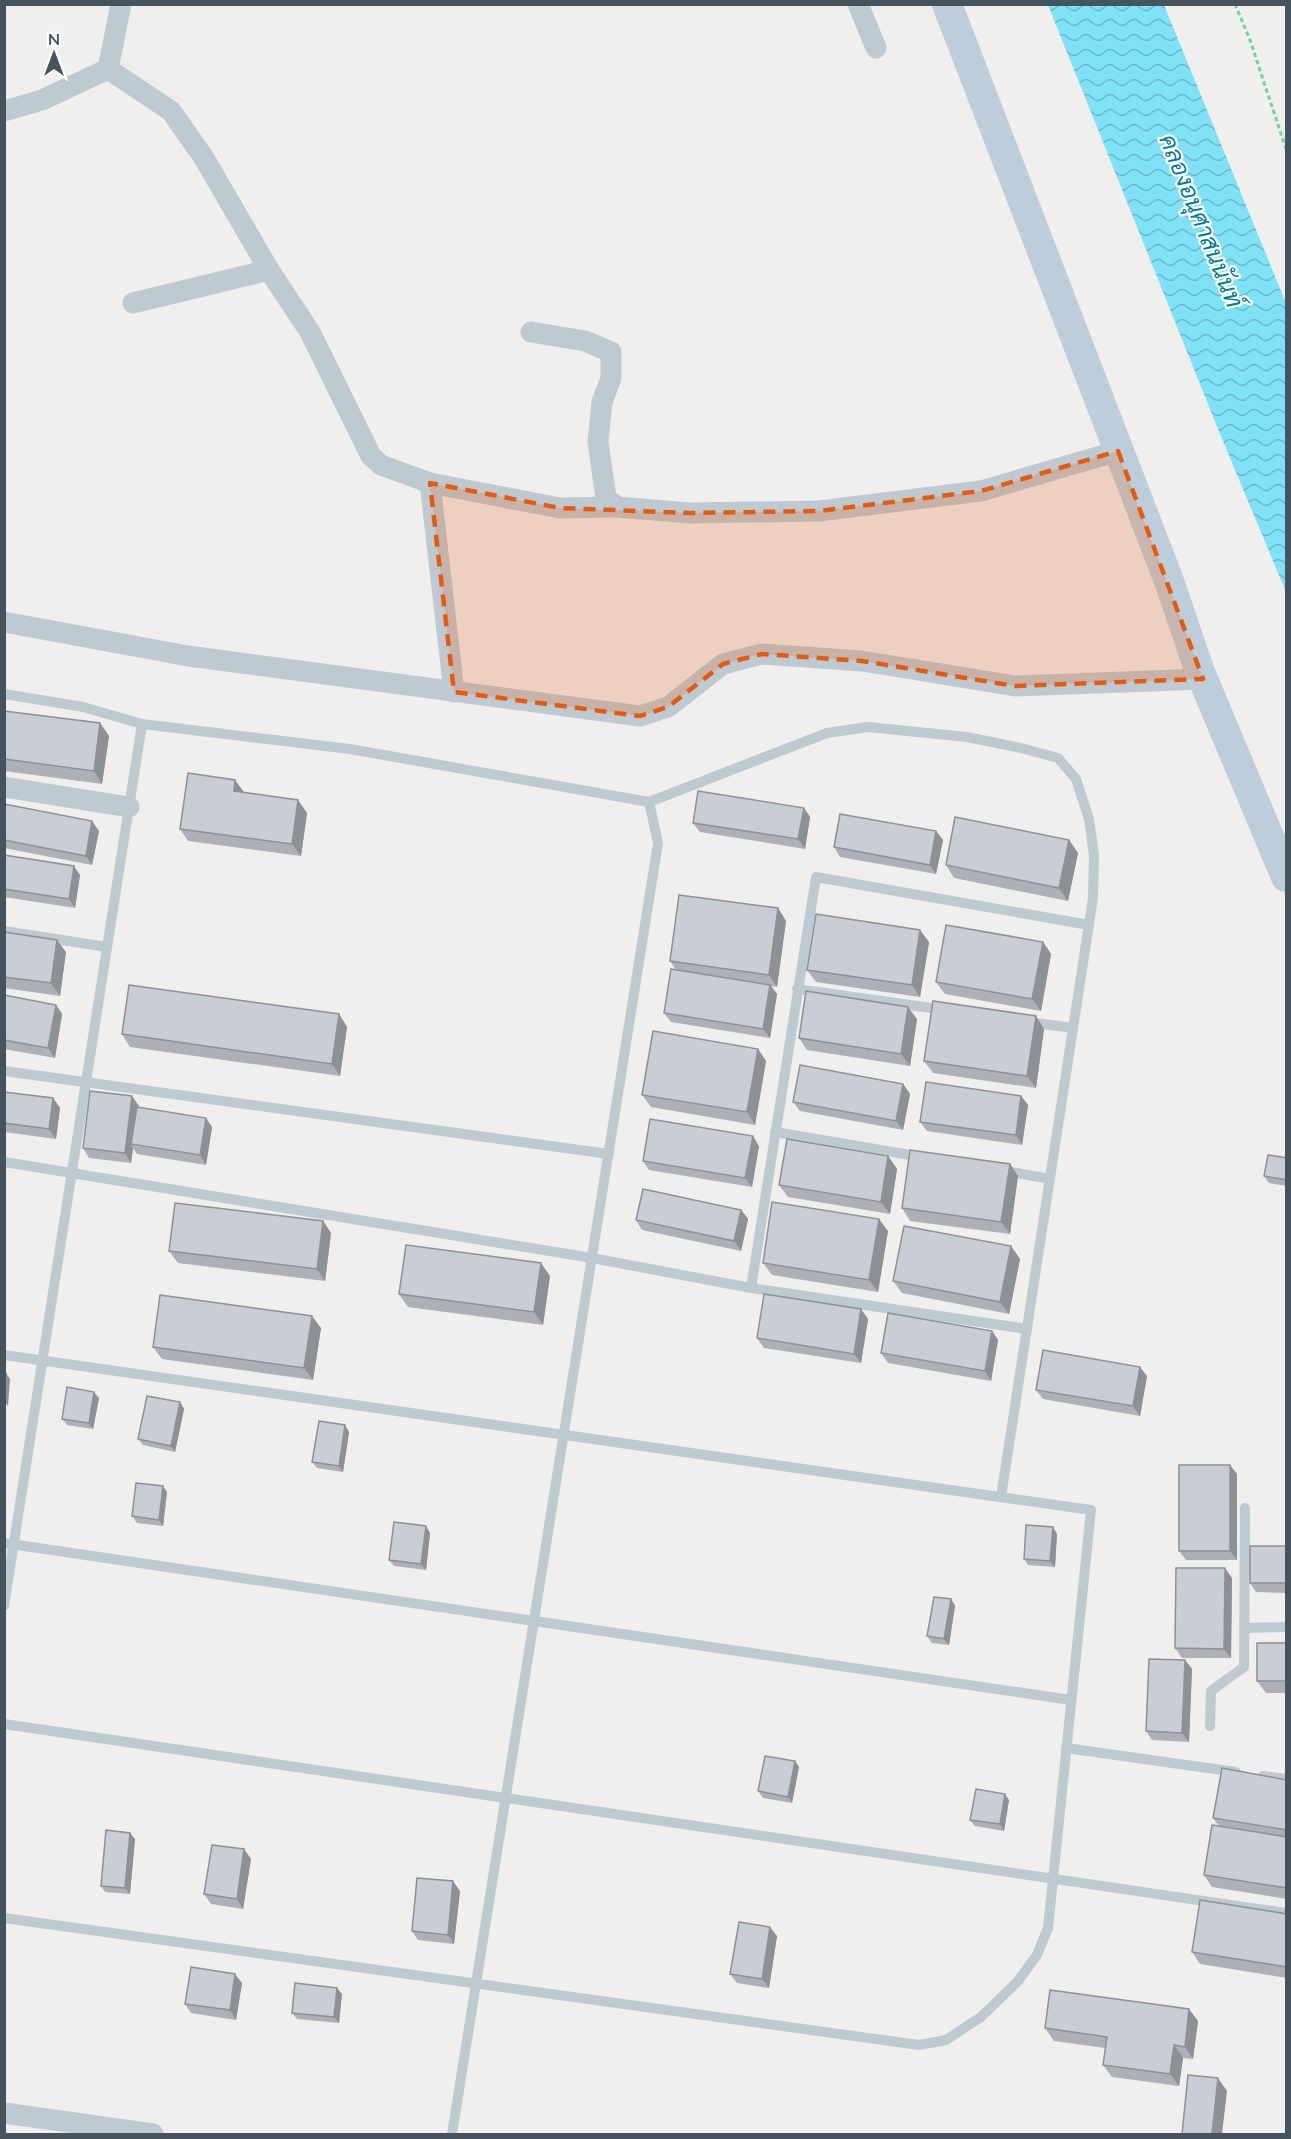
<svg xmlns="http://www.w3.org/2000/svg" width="1291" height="2139" font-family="Mulish,Sarabun,sans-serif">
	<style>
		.water { fill: url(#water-waves) }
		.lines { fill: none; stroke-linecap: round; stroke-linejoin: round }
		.path { stroke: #6bd69d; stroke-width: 3; stroke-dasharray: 4.5 3; stroke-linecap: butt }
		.service { stroke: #bdcad2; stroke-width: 10 }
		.minor { stroke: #bdcad2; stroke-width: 21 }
		.secondary { stroke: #becdda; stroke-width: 30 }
		.wall { fill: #adb0b7 }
		.shaded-wall { fill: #8d9095 }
		.building { fill: #c9cdd5; stroke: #8d9095; stroke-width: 1.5 }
		.marked { fill: #e8590c; fill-opacity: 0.2; stroke: #e8590c; stroke-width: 4.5; stroke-dasharray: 12 8; stroke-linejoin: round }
		.labels { text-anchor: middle; stroke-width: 4.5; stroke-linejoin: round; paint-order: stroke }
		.water-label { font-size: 24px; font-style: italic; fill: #037c94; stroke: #fff }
	</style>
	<defs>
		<pattern id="water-waves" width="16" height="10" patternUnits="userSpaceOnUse" patternTransform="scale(1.5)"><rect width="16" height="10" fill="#7fe2f6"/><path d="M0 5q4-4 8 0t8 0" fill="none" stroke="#6abaca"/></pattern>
	</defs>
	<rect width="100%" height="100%" fill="#f1eeee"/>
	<!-- water -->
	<path class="water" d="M1048 5H1164L1286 303V592L1220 434Z"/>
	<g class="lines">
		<!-- path -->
		<path class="path" d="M1235 4 1250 40 1286 149"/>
		<!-- service -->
		<g class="service">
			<path d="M4 694 83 707 142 724 350 749 649 802 827 733 868 727 967 737 1021 748 1058 758 1076 779 1089 819 1094 855 1093 898 1001 1497"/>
			<path d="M4 931 107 947"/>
			<path d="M797 989 945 1010"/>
			<path d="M1028 1022 1073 1028"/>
			<path d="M4 1071 609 1154"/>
			<path d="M775 1132 922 1157"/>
			<path d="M4 1162 592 1258 751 1288 1027 1329"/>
			<path d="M994 1169 1050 1179"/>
			<path d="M751 1288 816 877 1089 925"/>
			<path d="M4 1355 1091 1510 1048 1928 1037 1955 1018 1981 981 2017 946 2040 919 2045 4 1918"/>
			<path d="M4 1543 1071 1700"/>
			<path d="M4 1606 142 724"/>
			<path d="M1246 1628 1286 1627"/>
			<path d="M4 1724 1286 1913"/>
			<path d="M1210 1726 1211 1691 1244 1667 1245 1508"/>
			<path d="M1066 1748 1236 1772"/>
			<path d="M1263 1776 1286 1779"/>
			<path d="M452 2134 658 843 649 802"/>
		</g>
		<!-- minor -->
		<g class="minor">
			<path d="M858 4 876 48"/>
			<path d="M108 69 171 111 204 158 269 270 310 332 371 456 381 465 430 483 454 692"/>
			<path d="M4 111 42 100 108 69 121 4"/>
			<path d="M133 303 269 270"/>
			<path d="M531 332 585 341 611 352V378L602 402 598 442 606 498 617 507 691 513 819 511 981 491 1118 451"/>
			<path d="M430 483 560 508 617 507"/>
			<path d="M4 622 188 656 640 716 668 707 723 664 762 654 862 661 1015 686 1203 679"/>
			<path d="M4 787 129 807"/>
			<path d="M4 2113 153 2134"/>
		</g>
		<!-- secondary -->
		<path class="secondary" d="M947 4 1169 581 1200 672 1286 877"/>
	</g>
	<!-- wall -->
	<g class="wall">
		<path d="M4 711 100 723 109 736 102 784 4 771Z"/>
		<path d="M235 780 244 793 307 813 301 856 188 841 180 829Z"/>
		<path d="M4 804 99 831 92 865 4 848Z"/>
		<path d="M804 808 810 817 805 849 700 832 693 823Z"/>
		<path d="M936 831 943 840 936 874 840 857 834 847Z"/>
		<path d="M1069 840 1078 853 1068 901 954 878 946 865Z"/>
		<path d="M4 855 80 875 75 908 4 897Z"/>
		<path d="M778 908 786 921 777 987 771 986 777 994 770 1038 671 1022 664 1013 676 970 670 961Z"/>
		<path d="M4 932 66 952 60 996 4 988Z"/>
		<path d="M929 942 920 997 816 982 807 970Z"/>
		<path d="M1043 942 1051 954 1041 1011 945 994 936 982Z"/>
		<path d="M4 995 56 1005 62 1014 55 1058 4 1049Z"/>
		<path d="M339 1014 347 1027 340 1076 130 1047 122 1034Z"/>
		<path d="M1036 1016 1044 1029 1036 1088 933 1073 924 1061Z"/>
		<path d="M917 1019 910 1066 807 1050 799 1038Z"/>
		<path d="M758 1049 766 1061 755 1125 651 1107 642 1095Z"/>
		<path d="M903 1084 910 1094 903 1130 800 1111 793 1102Z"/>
		<path d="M4 1092 53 1098 60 1108 56 1139 4 1132Z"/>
		<path d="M1021 1096 1028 1105 1022 1145 927 1131 920 1122Z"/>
		<path d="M139 1106V1107L212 1127 206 1165 137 1154 133 1148 131 1163 89 1158 83 1148Z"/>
		<path d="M759 1146 752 1187 649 1170 643 1161Z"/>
		<path d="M888 1156 897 1169 890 1214 788 1197 779 1185Z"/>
		<path d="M1287 1158V1186L1269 1183 1264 1176Z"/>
		<path d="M1010 1164 1018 1176 1010 1234 910 1221 902 1208Z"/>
		<path d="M741 1210 748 1219 741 1251 642 1230 636 1220Z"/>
		<path d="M323 1221 331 1233 325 1281 178 1263 169 1251Z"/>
		<path d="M888 1231 878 1292 772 1275 763 1263Z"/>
		<path d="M1020 1259 1009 1314 902 1293 893 1281Z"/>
		<path d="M550 1276 543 1325 408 1307 399 1294Z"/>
		<path d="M868 1319 861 1363 764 1348 757 1338Z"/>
		<path d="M321 1328 313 1380 162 1359 153 1347Z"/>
		<path d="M992 1331 998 1340 991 1381 888 1363 881 1353Z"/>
		<path d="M1147 1376 1140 1416 1043 1399 1036 1390Z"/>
		<path d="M99 1398 93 1429 67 1425 62 1419Z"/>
		<path d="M180 1402 184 1409 175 1452 143 1445 138 1439Z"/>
		<path d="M345 1425 349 1432 343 1472 317 1468 312 1462Z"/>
		<path d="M1237 1474V1560H1186L1179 1551Z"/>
		<path d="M167 1492 163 1526 137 1523 132 1516Z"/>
		<path d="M1053 1527 1057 1534 1055 1567 1028 1565 1024 1559Z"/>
		<path d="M430 1533 426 1570 394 1566 389 1560Z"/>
		<path d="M1287 1546V1593L1256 1592 1250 1583Z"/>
		<path d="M1232 1578 1231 1658H1182L1175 1648Z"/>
		<path d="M951 1599 955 1606 949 1645 932 1643 927 1636Z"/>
		<path d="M1287 1643V1693H1266L1257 1681Z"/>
		<path d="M1185 1660 1192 1669 1189 1742 1152 1740 1146 1731Z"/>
		<path d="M795 1761 799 1767 792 1803 763 1798 758 1791Z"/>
		<path d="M1287 1780V1899L1212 1887 1204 1875 1219 1826 1213 1818Z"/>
		<path d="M1009 1800 1004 1831 975 1826 970 1820Z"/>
		<path d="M135 1839 130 1894 105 1892 101 1886Z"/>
		<path d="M251 1859 243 1909 211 1904 204 1894Z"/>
		<path d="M460 1891 454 1944 418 1940 412 1931Z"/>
		<path d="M1287 1914V1978L1200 1964 1192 1952Z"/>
		<path d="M777 1936 769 1988 737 1983 730 1974Z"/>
		<path d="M242 1983 236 2020 191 2013 185 2004Z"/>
		<path d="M342 1994 339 2023 297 2019 292 2013Z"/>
		<path d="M1198 2021 1193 2059 1183 2058 1179 2086 1112 2077 1103 2065 1105 2048 1054 2041 1045 2028Z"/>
	</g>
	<!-- shaded-wall -->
	<g class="shaded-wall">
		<path d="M100 723 109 736 102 784 94 771Z"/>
		<path d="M235 780 244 792 242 804 234 791Z"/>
		<path d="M298 800 307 813 301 856 292 844Z"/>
		<path d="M804 808 810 817 805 849 798 839Z"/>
		<path d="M92 821 99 831 92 865 86 856Z"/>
		<path d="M936 831 943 840 936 874 930 865Z"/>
		<path d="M1069 840 1078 853 1068 901 1059 888Z"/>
		<path d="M74 866 80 875 75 908 69 899Z"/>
		<path d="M778 908 786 921 777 987 769 975Z"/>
		<path d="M920 930 929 942 920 997 912 985Z"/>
		<path d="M57 940 66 952 60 996 51 983Z"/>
		<path d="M1043 942 1051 954 1041 1011 1032 999Z"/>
		<path d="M770 985 777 994 770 1038 763 1029Z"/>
		<path d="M56 1005 62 1014 55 1058 48 1048Z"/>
		<path d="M908 1007 917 1019 910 1066 901 1054Z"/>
		<path d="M339 1014 347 1027 340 1076 332 1064Z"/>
		<path d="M1036 1016 1044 1029 1036 1088 1027 1076Z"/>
		<path d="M758 1049 766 1061 755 1125 747 1112Z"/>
		<path d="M903 1084 910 1094 903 1130 896 1121Z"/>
		<path d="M132 1096 139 1106 134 1145 131 1144 133 1148 131 1163 125 1153Z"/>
		<path d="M1021 1096 1028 1105 1022 1145 1016 1135Z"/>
		<path d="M53 1098 60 1108 56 1139 49 1129Z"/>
		<path d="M206 1118 212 1127 206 1165 200 1155Z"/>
		<path d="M753 1136 759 1146 752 1187 745 1178Z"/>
		<path d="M888 1156 897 1169 890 1214 881 1202Z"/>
		<path d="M1010 1164 1018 1176 1010 1234 1001 1222Z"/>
		<path d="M741 1210 748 1219 741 1251 734 1241Z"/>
		<path d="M879 1219 888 1231 878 1292 869 1280Z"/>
		<path d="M323 1221 331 1233 325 1281 317 1269Z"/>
		<path d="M1011 1246 1020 1259 1009 1314 1000 1302Z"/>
		<path d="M541 1263 550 1276 543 1325 534 1312Z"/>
		<path d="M861 1309 868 1319 861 1363 854 1354Z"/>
		<path d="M312 1316 321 1328 313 1380 304 1368Z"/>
		<path d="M992 1331 998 1340 991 1381 985 1371Z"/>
		<path d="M1140 1367 1147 1376 1140 1416 1133 1406Z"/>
		<path d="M6 1373 10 1379 8 1406 4 1401Z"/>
		<path d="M94 1392 99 1398 93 1429 89 1423Z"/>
		<path d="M180 1402 184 1409 175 1452 171 1446Z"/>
		<path d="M345 1425 349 1432 343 1472 339 1466Z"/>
		<path d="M1230 1465 1237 1474V1560L1230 1551Z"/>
		<path d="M163 1486 167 1492 163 1526 159 1520Z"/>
		<path d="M426 1526 430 1533 426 1570 421 1564Z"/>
		<path d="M1053 1527 1057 1534 1055 1567 1050 1561Z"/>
		<path d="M1225 1568 1232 1578 1231 1658 1224 1649Z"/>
		<path d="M951 1599 955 1606 949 1645 944 1639Z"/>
		<path d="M1185 1660 1192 1669 1189 1742 1182 1733Z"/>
		<path d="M795 1761 799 1767 792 1803 788 1797Z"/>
		<path d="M1005 1794 1009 1800 1004 1831 1000 1824Z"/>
		<path d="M130 1833 135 1839 130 1894 125 1888Z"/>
		<path d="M244 1849 251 1859 243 1909 237 1899Z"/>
		<path d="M453 1881 460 1891 454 1944 448 1935Z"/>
		<path d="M770 1927 777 1936 769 1988 762 1979Z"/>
		<path d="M235 1974 242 1983 236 2020 230 2010Z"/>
		<path d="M337 1988 342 1994 339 2023 334 2017Z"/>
		<path d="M1189 2009 1198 2021 1193 2059 1185 2047Z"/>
		<path d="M1174 2045 1183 2058 1179 2086 1170 2074Z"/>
		<path d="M1218 2078 1227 2091 1222 2134H1212Z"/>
	</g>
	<!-- building -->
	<g class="building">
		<path d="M4 711 100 723 94 771 4 759Z"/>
		<path d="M188 773 235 780 234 791 298 800 292 844 180 829Z"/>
		<path d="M698 791 804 808 798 839 693 823Z"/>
		<path d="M4 804 92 821 86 856 4 840Z"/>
		<path d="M840 814 936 831 930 865 834 847Z"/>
		<path d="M955 817 1069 840 1059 888 946 865Z"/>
		<path d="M4 855 74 866 69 899 4 889Z"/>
		<path d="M679 895 778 908 769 975 670 961Z"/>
		<path d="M816 914 920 930 912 985 807 970Z"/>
		<path d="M946 925 1043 942 1032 999 936 982Z"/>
		<path d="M4 932 57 940 51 983 4 977Z"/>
		<path d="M671 969 770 985 763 1029 664 1013Z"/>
		<path d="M129 985 339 1014 332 1064 122 1034Z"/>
		<path d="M806 991 908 1007 901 1054 799 1038Z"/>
		<path d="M4 995 56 1005 48 1048 4 1040Z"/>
		<path d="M933 1001 1036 1016 1027 1076 924 1061Z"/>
		<path d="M653 1031 758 1049 747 1112 642 1095Z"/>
		<path d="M800 1065 903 1084 896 1121 793 1102Z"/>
		<path d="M926 1082 1021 1096 1016 1135 920 1122Z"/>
		<path d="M90 1091 132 1096 125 1153 83 1148Z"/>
		<path d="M4 1092 53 1098 49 1129 4 1123Z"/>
		<path d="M137 1107 206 1118 200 1155 131 1144Z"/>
		<path d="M650 1119 753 1136 745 1178 643 1161Z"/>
		<path d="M787 1139 888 1156 881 1202 779 1185Z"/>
		<path d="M910 1150 1010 1164 1001 1222 902 1208Z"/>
		<path d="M1268 1155 1287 1158V1180L1264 1176Z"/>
		<path d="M643 1189 741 1210 734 1241 636 1220Z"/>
		<path d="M772 1202 879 1219 869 1280 763 1263Z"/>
		<path d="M175 1203 323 1221 317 1269 169 1251Z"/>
		<path d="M904 1226 1011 1246 1000 1302 893 1281Z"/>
		<path d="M406 1245 541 1263 534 1312 399 1294Z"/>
		<path d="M764 1294 861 1309 854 1354 757 1338Z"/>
		<path d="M160 1295 312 1316 304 1368 153 1347Z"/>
		<path d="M888 1313 992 1331 985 1371 881 1353Z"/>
		<path d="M1043 1350 1140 1367 1133 1406 1036 1390Z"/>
		<path d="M4 1372 6 1373 4 1389Z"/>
		<path d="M67 1387 94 1392 89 1423 62 1419Z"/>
		<path d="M147 1396 180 1402 171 1446 138 1439Z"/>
		<path d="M319 1421 345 1425 339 1466 312 1462Z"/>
		<rect x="1179" y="1465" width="51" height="86"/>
		<path d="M136 1483 163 1486 159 1520 132 1516Z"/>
		<path d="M394 1522 426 1526 421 1564 389 1560Z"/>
		<path d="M1026 1525 1053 1527 1050 1561 1024 1559Z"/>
		<rect x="1250" y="1546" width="37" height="37"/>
		<path d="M1176 1568H1225L1224 1649 1175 1648Z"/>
		<path d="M934 1597 951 1599 944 1639 927 1636Z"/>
		<rect x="1257" y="1643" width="30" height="38"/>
		<path d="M1149 1659 1185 1660 1182 1733 1146 1731Z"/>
		<path d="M765 1756 795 1761 788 1797 758 1791Z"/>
		<path d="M1222 1768 1287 1780V1830L1213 1818Z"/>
		<path d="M976 1789 1005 1794 1000 1824 970 1820Z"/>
		<path d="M1212 1825 1287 1837V1888L1204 1875Z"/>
		<path d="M106 1830 130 1833 125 1888 101 1886Z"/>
		<path d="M212 1845 244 1849 237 1899 204 1894Z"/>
		<path d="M417 1878 453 1881 448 1935 412 1931Z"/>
		<path d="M1200 1900 1287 1914V1967L1192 1952Z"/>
		<path d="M739 1922 770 1927 762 1979 730 1974Z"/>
		<path d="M191 1967 235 1974 230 2010 185 2004Z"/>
		<path d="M295 1983 337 1988 334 2017 292 2013Z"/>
		<path d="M1050 1990 1189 2009 1185 2047 1174 2045 1170 2074 1103 2065 1107 2037 1045 2028Z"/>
		<path d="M1188 2075 1218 2078 1212 2134H1182Z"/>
	</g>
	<!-- marked area -->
	<path class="marked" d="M1118 451 1203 679 1015 686 862 661 762 654 723 664 668 707 640 716 454 692 430 483 560 508 691 513 819 511 981 491Z"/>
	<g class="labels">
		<!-- water labels -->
		<g class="water-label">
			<text transform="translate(1201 221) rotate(68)" y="8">คลองอนุศาสนนันท์</text>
		</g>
	</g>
	<!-- border -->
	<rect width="1291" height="2139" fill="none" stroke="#44535e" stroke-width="12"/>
	<!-- north arrow -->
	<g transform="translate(54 54)" stroke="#ffffff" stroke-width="4.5" paint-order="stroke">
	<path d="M0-4.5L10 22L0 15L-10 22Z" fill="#44535e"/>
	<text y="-9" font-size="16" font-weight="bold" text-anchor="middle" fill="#44535e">N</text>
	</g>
</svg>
